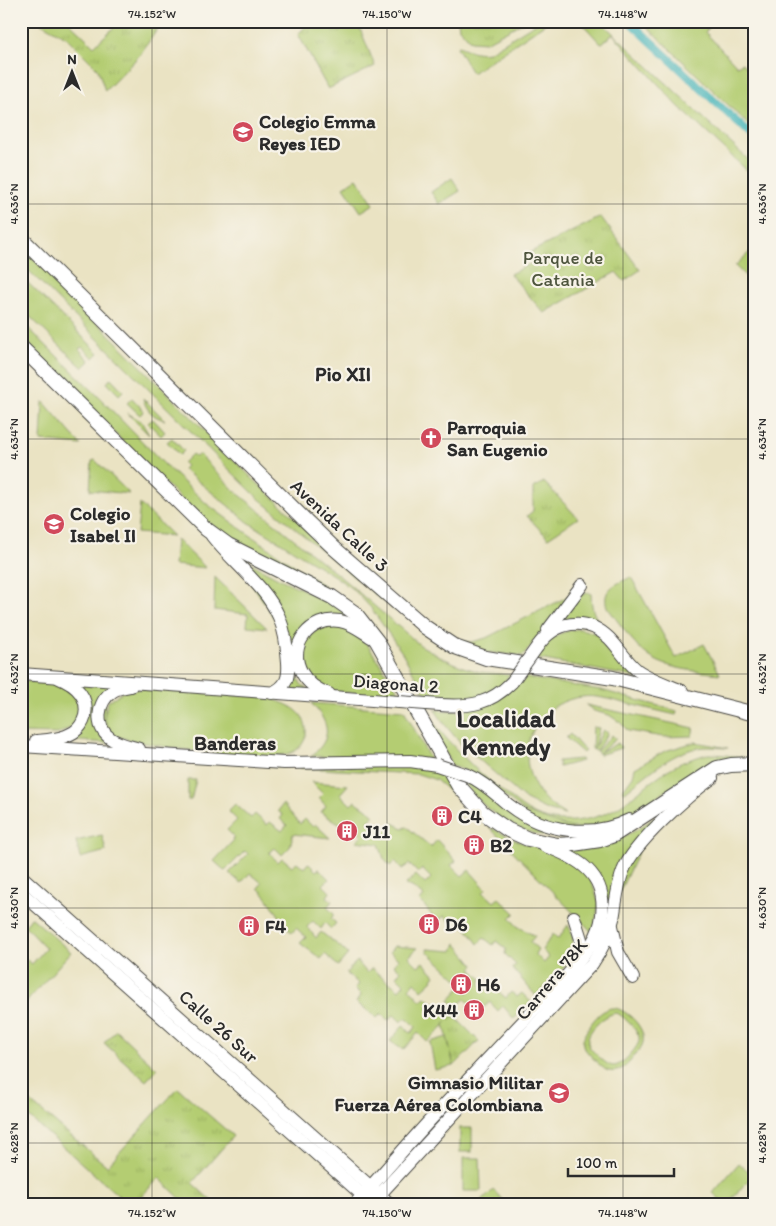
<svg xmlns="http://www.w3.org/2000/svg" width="776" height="1226" font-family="Itim,sans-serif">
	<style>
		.green { fill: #b4cd72; stroke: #707c4e; fill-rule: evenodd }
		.park { fill: url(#park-tufts); stroke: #707c4e }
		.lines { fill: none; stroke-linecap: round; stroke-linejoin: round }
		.canal { stroke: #41b2b8; stroke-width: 8 }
		.major-casing { stroke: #484742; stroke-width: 14 }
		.highway-casing { stroke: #484742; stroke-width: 16 }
		.major { stroke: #fff; stroke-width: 12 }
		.highway { stroke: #fff; stroke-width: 14 }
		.major-bridge-casing { stroke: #484742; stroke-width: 14; stroke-linecap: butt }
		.major-bridge { stroke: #fff; stroke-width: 12 }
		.ticks { fill: none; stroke: #2b2b2b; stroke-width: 1; stroke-opacity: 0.45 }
		.labels { text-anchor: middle; stroke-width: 4.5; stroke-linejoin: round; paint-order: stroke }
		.poi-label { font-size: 19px; font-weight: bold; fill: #2b2b2b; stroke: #f7f3e8; text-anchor: start }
		.park-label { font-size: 19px; fill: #4d543d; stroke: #f7f3e8 }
		.street-label { font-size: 19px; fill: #2b2b2b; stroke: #f7f3e8 }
		.neighbourhood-label { font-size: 20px; font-weight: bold; fill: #2b2b2b; stroke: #f7f3e8 }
		.district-label { font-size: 24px; font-weight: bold; fill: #2b2b2b; stroke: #f7f3e8 }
		.neatline { fill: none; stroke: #2b2b2b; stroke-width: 2 }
		.ticks-label { font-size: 12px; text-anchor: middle; fill: #2b2b2b }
	</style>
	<defs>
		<pattern id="park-tufts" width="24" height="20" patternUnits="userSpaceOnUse" patternTransform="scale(1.25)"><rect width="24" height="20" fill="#b4cd72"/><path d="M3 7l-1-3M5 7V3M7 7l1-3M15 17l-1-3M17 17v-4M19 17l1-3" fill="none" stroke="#9bb063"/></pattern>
	</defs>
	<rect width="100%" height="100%" fill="#f7f3e8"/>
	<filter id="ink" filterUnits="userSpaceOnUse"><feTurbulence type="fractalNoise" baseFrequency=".02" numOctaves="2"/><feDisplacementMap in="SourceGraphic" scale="10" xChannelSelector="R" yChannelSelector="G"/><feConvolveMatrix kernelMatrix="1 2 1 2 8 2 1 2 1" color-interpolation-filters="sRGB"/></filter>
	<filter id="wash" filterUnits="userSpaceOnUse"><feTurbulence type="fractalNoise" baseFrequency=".0096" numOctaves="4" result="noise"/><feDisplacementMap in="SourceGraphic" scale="20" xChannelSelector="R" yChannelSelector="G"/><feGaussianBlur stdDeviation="1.12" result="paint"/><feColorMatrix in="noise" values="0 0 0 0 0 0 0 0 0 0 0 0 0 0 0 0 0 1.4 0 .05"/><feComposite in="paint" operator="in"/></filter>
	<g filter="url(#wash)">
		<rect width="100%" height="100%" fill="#eae3c3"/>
		<!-- green -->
		<g class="green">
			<path d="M539 21H549L472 73 457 47 459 46C470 51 478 54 489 52Z"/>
			<path d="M580 21H600L755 166V178L677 105 613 34 601 44Z"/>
			<path d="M641 21H716L705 32 737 66 742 63 755 76V131Z"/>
			<path d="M357 178 374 204 361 212 344 187Z"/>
			<path d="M452 178 460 191 439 204 431 192Z"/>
			<path d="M21 246 252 478 395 611 257 497 21 263Z"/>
			<path d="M755 247V285L735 266Z"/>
			<path d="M21 276 99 353 94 358 82 347 79 349 90 361 83 368 21 308Z"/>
			<path d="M21 321 94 392 166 466 207 504 241 529 348 602 234 542 194 512 21 340Z"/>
			<path d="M111 378 123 391 119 395 107 383Z"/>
			<path d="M132 398 144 411 140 415 127 403Z"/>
			<path d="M143 398 165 420C153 417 146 410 143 398Z"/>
			<path d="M43 401 81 445 41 441Z"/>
			<path d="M127 413 141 421 149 435Z"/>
			<path d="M153 419 165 432 161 436 148 423Z"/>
			<path d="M172 438 184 451 180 455 167 442Z"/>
			<path d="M192 454 196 457 199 454 235 491 343 579 420 645 443 658 463 667 480 672 510 675 501 686 476 700 428 699 403 654 371 608 355 591 336 577 248 522 183 469 186 466 183 463Z"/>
			<path d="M95 460 97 462 130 494 90 490 92 461Z"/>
			<path d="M140 504 173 536 137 533Z"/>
			<path d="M176 539 206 568 174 565Z"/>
			<path d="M232 553 280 579 335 604 350 618C332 616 318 614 304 627L294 671 301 684 310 692 287 690 290 642Z"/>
			<path d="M215 577 267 628 247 626 248 614 214 610Z"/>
			<path d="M631 577 676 658 704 644 720 674C698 671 669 670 650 657 635 647 618 621 607 607 601 588 617 584 631 577Z"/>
			<path d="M587 592 591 594C592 611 593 613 602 628L560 622 581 595Z"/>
			<path d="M571 595 523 656 485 652 457 641 472 642 486 638Z"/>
			<path d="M324 625 354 629 367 644 402 696 339 692 326 689 305 674C301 647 300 641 324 625Z"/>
			<path d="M581 629 597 634 640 678 534 658C547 641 558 630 581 629Z"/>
			<path d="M522 677 601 690 677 711 676 715C657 711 639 706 620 702 608 699 594 695 582 697 537 702 512 750 537 789 544 801 554 807 565 815L547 810 526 800 461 744 446 726 435 710 462 711Z"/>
			<path d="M21 681 61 684 69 688 82 707 76 725 58 734 21 733Z"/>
			<path d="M79 681 115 684 103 691 108 743 66 740 80 733 83 688Z"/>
			<path d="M143 689 265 697C284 703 308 709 306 734 305 742 300 748 293 752 283 756 269 757 259 758 246 758 233 755 221 754 183 750 147 745 111 735L104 717 108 701 126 690Z"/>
			<path d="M311 703 404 710 431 761 311 756C334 738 329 722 311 703Z"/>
			<path d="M586 705 694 728 692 736 663 737 628 731 621 723 609 715 594 711Z"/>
			<path d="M424 710C447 742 474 770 506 794 517 803 527 812 541 817 566 826 599 820 621 805 647 787 662 768 694 758 699 757 704 754 709 754 720 754 732 756 743 757 731 759 718 761 706 767 650 794 614 847 543 821 515 810 497 786 470 773 465 770 458 768 452 766Z"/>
			<path d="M593 727 599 728 594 749 603 730 608 733 596 751 592 749Z"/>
			<path d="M570 734 585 751 583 753 566 738Z"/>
			<path d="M612 735 616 739 599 753 618 743 621 748 599 755 597 751Z"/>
			<path d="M695 742 728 748C718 748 707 746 697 748 669 754 647 775 625 792L622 791 633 776 635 768 665 751Z"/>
			<path d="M581 759 582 761 559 767 558 761Z"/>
			<path d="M409 764 446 774 458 793 455 796 436 780 418 774 300 768Z"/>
			<path d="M461 778 478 785 500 803 587 834C568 836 548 838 529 832 502 823 476 802 461 778Z"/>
			<path d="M188 780H196L191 800H188Z"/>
			<path d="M311 782 348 785 340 794 351 805 355 801C362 806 368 809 374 815L368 822 375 827 373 831 380 838 393 823 403 828 407 827 431 847 437 840 456 861 451 865 462 876 469 870 486 889 483 892 494 902 499 898 515 913 510 918 517 926 535 936 530 942 538 949 535 954 544 963 549 957 542 950 553 934 558 939 568 925C585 955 556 976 536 996L512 968 516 965 505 954 506 949 496 941 493 945 484 938 478 944 468 930 456 919 451 922 444 916 437 922C431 915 427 908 420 901L424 896 412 887 405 885 416 875 425 884 431 878 422 869 418 873 409 864 402 869 395 861 390 866 384 859 379 844 356 841 362 835 351 825 347 828C338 821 329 819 321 812L326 806 319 798 323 794Z"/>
			<path d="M688 795 648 831 609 914 605 894 567 851 597 848 618 842 617 839 635 831Z"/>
			<path d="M235 804 251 818 255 814 267 825 270 822 282 831 287 825 280 819 283 815 278 811 283 804 300 824 305 819 313 827 315 824 330 838 293 834 290 847 282 855 275 848 269 853 278 862 282 858 292 866 297 862 304 868 308 863 316 871 319 869 329 879 323 885 330 892 327 897 332 901 327 907 334 914 331 919 336 923 331 929 325 923 321 929 313 921 307 927 316 938 321 932C330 940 340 945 348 954L338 966 325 954 321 959C314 953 307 949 300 943L306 937 296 928 292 933C279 919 272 901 258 888L262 883 250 873 241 883 229 873 248 854 245 851 225 871 214 861 233 841 232 839 234 837 227 830 237 820 228 811Z"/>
			<path d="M489 827 521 842 553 852 589 875 599 903 593 933Z"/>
			<path d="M102 835 106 851 80 858 76 841Z"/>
			<path d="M31 917 71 952 21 1008V955L32 964 46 948 25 926Z"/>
			<path d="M456 943 474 965 471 969 482 979 480 984 490 993 495 989 506 998 511 992 517 997 522 993 531 1002 514 1019 503 1006 498 1011 490 1002 484 1007 477 1000 472 1005 465 999 456 1006 449 1000 461 987 468 993 474 986 464 975 458 980 428 952 427 949 453 951Z"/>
			<path d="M394 946 417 948 409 957 418 966 423 962 435 975 432 979 433 980 422 990 415 982 409 988 421 1001 426 997 432 1002 437 1003 454 1016 427 1042 418 1033 403 1050 390 1041 403 1026 411 1033 416 1027 406 1018 401 1022 394 1015 388 1020 381 1014 377 1018C370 1012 363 1008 356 1002L361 995 355 989 359 984 346 973 357 961 367 973 372 968C380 977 390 982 399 990L404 984 396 976 401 971 394 965 398 959 390 952Z"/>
			<path d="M615 1008C630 1011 653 1035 639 1050 634 1056 628 1066 621 1069 617 1072 610 1072 606 1070 601 1067 584 1050 583 1045 581 1035 596 1015 604 1011 608 1008 611 1008 615 1008ZM617 1013C623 1016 627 1021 631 1025 645 1039 639 1044 628 1057 614 1071 610 1067 597 1055 594 1052 589 1048 588 1043 585 1032 606 1013 617 1013Z"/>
			<path d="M447 1037 454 1066 435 1070 430 1042Z"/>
			<rect x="460" y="1128" width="12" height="24"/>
			<path d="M463 1158H480L481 1191H463Z"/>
			<path d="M739 1163 753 1175 726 1205 713 1193Z"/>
			<path d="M493 1190 509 1205H486L482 1201Z"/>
		</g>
		<!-- park -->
		<g class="park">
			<path d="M30 21H68L94 46 121 21H163L139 56 105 91 98 69 66 37 39 22Z"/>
			<path d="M311 21H357L375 66 328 89 298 34Z"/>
			<path d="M458 21H525L486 42 471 41 459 28Z"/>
			<path d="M601 217 640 270 624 281 616 272 544 313 510 274 532 263 527 254Z"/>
			<path d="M544 482 578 518 548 538 527 516 533 511V488Z"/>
			<path d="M454 1016 479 1041 454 1066 444 1024Z"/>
			<path d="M116 1030 157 1069 146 1081 104 1043Z"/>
			<path d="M178 1088 233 1136 192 1183 216 1205H187L159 1178 133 1205H129L21 1110V1094L107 1166Z"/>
		</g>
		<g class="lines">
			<!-- canal -->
			<path class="canal" d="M629 21 755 139"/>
		</g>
	</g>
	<g filter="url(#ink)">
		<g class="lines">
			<!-- major casing -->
			<g class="major-casing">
				<g id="major">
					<path d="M212 536C233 563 265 585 279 617 285 631 287 647 288 662 289 678 287 686 272 693"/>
					<path d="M548 630 582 585"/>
					<path d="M537 647C555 621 585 615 609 638 619 648 626 661 637 670 650 679 668 685 682 691"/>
					<path d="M21 674 399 702"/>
					<path d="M131 686C125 687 118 688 113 691 97 702 94 726 110 738 118 744 130 746 139 749"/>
					<path d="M329 694C318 690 308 684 302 673 286 646 311 616 340 621 352 623 362 631 371 637"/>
					<path d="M440 705C470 707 489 705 512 682"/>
					<path d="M36 741C49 740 63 739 74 732 80 728 83 723 85 716 89 697 76 685 59 678"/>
					<path d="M21 746 284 763 410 761 437 765"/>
					<path d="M467 775C484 782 496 795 510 806 544 832 591 839 629 820"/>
					<path d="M21 876 391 1205"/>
					<path d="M21 892 368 1200"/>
					<path d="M574 917 581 939 579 958"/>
					<path d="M612 926 618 952 633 978"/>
					<path d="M354 1205C381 1176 406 1146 433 1117 466 1082 499 1047 532 1012 553 991 576 968 592 943 597 935 601 925 602 915 607 874 578 858 545 846"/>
					<path d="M370 1205 592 964C601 951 609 936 613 919 616 903 617 886 623 871 633 844 688 795 712 778"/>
				</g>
			</g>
			<!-- highway casing -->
			<g class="highway-casing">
				<g id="highway">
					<path d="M21 238 306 521 334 548 425 627 455 647 486 658 613 678 755 714"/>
					<path d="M21 347 206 529 228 545 332 597 355 613 377 641 458 785 482 812 508 830 528 839 558 845 573 844 600 840 614 835 717 768 731 765 755 764"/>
				</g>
			</g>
			<!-- major -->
			<use href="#major" class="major"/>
			<!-- highway -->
			<use href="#highway" class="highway"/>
			<!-- major-bridge casing -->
			<g class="major-bridge-casing">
				<g id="major-bridge">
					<path d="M512 682 537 647"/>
					<path d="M399 702 440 705"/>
					<path d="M437 765 467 775"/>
				</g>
			</g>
			<!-- major-bridge -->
			<use href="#major-bridge" class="major-bridge"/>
		</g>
	</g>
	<!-- ticks -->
	<path class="ticks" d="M152 21V1205M387 21V1205M623 21V1205M21 204H755M21 439H755M21 674H755M21 908H755M21 1143H755"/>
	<!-- icons -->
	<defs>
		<g id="school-disc" transform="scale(1.125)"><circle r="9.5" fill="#d1495b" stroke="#f7f3e8"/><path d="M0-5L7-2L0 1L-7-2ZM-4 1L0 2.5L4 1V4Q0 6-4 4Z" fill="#fff"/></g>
		<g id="church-disc" transform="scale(1.125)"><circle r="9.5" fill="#d1495b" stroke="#f7f3e8"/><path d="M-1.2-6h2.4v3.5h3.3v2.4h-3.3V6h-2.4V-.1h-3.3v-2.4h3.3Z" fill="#fff"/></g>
		<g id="building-disc" transform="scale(1.125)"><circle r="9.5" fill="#d1495b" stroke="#f7f3e8"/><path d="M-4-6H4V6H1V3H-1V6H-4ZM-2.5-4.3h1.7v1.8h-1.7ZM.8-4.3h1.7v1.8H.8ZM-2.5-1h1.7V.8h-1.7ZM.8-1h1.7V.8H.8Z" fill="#fff"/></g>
	</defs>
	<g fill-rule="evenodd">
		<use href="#school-disc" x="243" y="132"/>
		<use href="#church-disc" x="431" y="438"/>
		<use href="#school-disc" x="54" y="524"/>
		<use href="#building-disc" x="442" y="816"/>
		<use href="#building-disc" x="347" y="831"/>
		<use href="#building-disc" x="474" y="845"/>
		<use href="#building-disc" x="429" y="924"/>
		<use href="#building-disc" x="249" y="926"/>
		<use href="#building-disc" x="461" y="984"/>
		<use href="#building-disc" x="474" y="1010"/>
		<use href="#school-disc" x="559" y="1093"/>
	</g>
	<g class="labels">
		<!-- poi labels -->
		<g class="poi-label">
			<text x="259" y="128">Colegio Emma<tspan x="259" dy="22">Reyes IED</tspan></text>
			<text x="447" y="434">Parroquia<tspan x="447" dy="22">San Eugenio</tspan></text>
			<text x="70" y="520">Colegio<tspan x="70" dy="22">Isabel II</tspan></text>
			<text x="458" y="823">C4</text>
			<text x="363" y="838">J11</text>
			<text x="490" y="852">B2</text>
			<text x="445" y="931">D6</text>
			<text x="265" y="933">F4</text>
			<text x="477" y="991">H6</text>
			<text x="458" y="1017" text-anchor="end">K44</text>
			<text x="543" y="1089" text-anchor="end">Gimnasio Militar<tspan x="543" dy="22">Fuerza Aérea Colombiana</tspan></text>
		</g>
		<!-- park labels -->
		<g class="park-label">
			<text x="563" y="264">Parque de<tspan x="563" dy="22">Catania</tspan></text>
		</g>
		<!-- street labels -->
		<g class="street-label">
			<text transform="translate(340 525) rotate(43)" y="7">Avenida Calle 3</text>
			<text transform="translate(396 683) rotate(4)" y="7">Diagonal 2</text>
			<text transform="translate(551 979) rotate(-50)" y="7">Carrera 78K</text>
			<text transform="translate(219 1026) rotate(42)" y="7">Calle 26 Sur</text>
		</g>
		<!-- neighbourhood labels -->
		<g class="neighbourhood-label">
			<text x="343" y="381">Pio XII</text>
			<text x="235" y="750">Banderas</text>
		</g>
		<!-- district labels -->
		<g class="district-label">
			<text x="506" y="727">Localidad<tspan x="506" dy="28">Kennedy</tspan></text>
		</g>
	</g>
	<!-- margin -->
	<rect width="776" height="1226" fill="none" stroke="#f7f3e8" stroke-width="55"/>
	<!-- north arrow -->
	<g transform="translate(72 72)" stroke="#f7f3e8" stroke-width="4" paint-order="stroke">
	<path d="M0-4L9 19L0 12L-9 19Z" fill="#2b2b2b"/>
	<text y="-8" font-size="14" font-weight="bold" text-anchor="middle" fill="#2b2b2b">N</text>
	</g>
	<!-- scale -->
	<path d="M568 1168v8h106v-8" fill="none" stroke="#2b2b2b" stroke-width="2.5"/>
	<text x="576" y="1168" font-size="15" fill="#2b2b2b" stroke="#f7f3e8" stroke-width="4" paint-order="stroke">100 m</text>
	<rect x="28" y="28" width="720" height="1170" class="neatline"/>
	<g class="ticks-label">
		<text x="152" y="18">74.152°W</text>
		<text x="387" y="18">74.150°W</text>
		<text x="623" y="18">74.148°W</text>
		<text transform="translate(14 204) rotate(-90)" y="4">4.636°N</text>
		<text transform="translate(762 204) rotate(-90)" y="4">4.636°N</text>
		<text transform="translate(14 439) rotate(-90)" y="4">4.634°N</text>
		<text transform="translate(762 439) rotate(-90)" y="4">4.634°N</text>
		<text transform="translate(14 674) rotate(-90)" y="4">4.632°N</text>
		<text transform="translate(762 674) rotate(-90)" y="4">4.632°N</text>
		<text transform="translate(14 908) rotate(-90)" y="4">4.630°N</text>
		<text transform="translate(762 908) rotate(-90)" y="4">4.630°N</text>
		<text transform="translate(14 1143) rotate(-90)" y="4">4.628°N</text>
		<text transform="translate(762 1143) rotate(-90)" y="4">4.628°N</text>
		<text x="152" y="1217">74.152°W</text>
		<text x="387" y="1217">74.150°W</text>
		<text x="623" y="1217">74.148°W</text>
	</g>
</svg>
